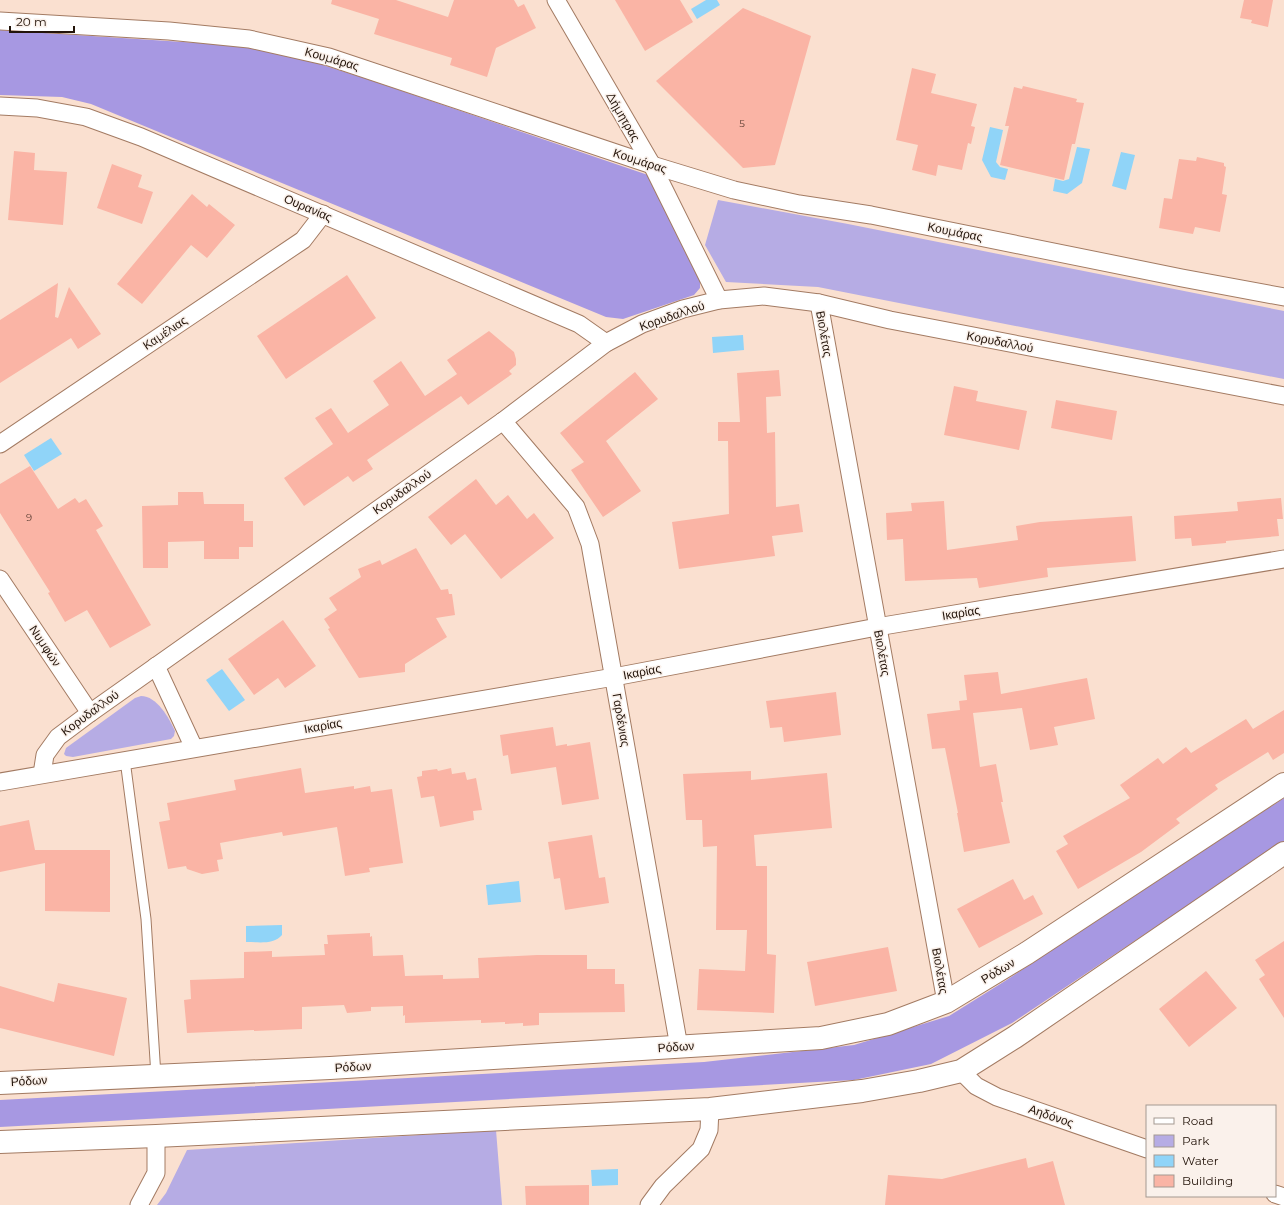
<svg xmlns="http://www.w3.org/2000/svg" width="1284" height="1205" font-family="Montserrat,sans-serif">
	<style>
		.green { fill: #b6ace4 }
		.forest { fill: #a798e2 }
		.water { fill: #90d4f8 }
		.building { fill: #fab4a5 }
		.lines { fill: none; stroke-linecap: round; stroke-linejoin: round }
		.lane-casing { stroke: #a37b63; stroke-width: 11 }
		.street-casing { stroke: #a37b63; stroke-width: 19 }
		.secondary-casing { stroke: #a37b63; stroke-width: 24 }
		.lane { stroke: #fff; stroke-width: 9 }
		.street { stroke: #fff; stroke-width: 17 }
		.secondary { stroke: #fff; stroke-width: 22 }
		.labels { text-anchor: middle; stroke-width: 3; stroke-linejoin: round; paint-order: stroke }
		.number-label { font-size: 10px; fill: #593c31 }
		.street-label { font-size: 12px; fill: #23140a; stroke: #faf1eb }
	</style>
	<rect width="100%" height="100%" fill="#fae0d0"/>
	<!-- green -->
	<g class="green">
		<path d="M718 200 848 224 1284 311V379L818 287 726 282 705 245Z"/>
		<path d="M141 696C157 696 169 718 175 731L174 736 171 739 73 757 66 756 64 754 66 748 135 698Z"/>
		<path d="M496 1130 502 1205H157L166 1193 187 1150Z"/>
	</g>
	<!-- forest -->
	<g class="forest">
		<path d="M0 30 244 46 285 53 370 80 648 175 700 280V288L694 295 623 319 606 317 91 104 62 97 0 95Z"/>
		<path d="M1284 798V841L1012 1023 931 1064 854 1080 0 1127V1100L704 1062 854 1045 949 1016 1005 981Z"/>
	</g>
	<!-- water -->
	<g class="water">
		<path d="M706 0H717L720 5 697 19 691 9Z"/>
		<path d="M990 127 1003 130 996 162 1000 167 1008 169 1005 180 991 177 982 160Z"/>
		<path d="M1077 147 1090 149 1082 183 1067 194 1053 191 1055 179 1063 181 1069 179Z"/>
		<path d="M1121 152 1135 155 1126 190 1112 186Z"/>
		<path d="M743 335 744 350 713 353 712 337Z"/>
		<path d="M51 438 62 454 34 471 24 455Z"/>
		<path d="M222 669 245 700 229 711 206 680Z"/>
		<path d="M519 881 521 902 488 905 486 885Z"/>
		<path d="M282 925V935C274 945 258 942 246 942V926Z"/>
		<path d="M618 1169V1185L592 1186 591 1170Z"/>
	</g>
	<!-- building -->
	<g class="building">
		<path d="M332 0H396L448 17 454 0H514L518 7 524 4 536 28 496 48 487 77 450 65 452 58 374 34 379 19 331 4Z"/>
		<path d="M615 0H680L693 22 645 51Z"/>
		<path d="M1244 0H1273L1268 27 1251 23 1252 20 1240 18Z"/>
		<path d="M743 8 811 36 775 165 743 168 656 81Z"/>
		<path d="M912 68 936 74 931 93 977 104 971 126 975 127 971 144 968 143 962 170 938 165 936 176 912 170 918 145 896 140Z"/>
		<path d="M1023 86 1077 99 1076 102 1084 103 1075 144H1072L1064 180 1000 165 1009 126H1005L1014 87 1022 89Z"/>
		<path d="M14 151 35 153 34 170 67 172 63 225 8 220Z"/>
		<path d="M1197 157 1224 163V166L1226 167 1222 194 1227 195 1220 232 1195 227 1193 234 1159 228 1164 198 1172 199 1179 159 1196 161Z"/>
		<path d="M112 164 142 175 138 187 153 192 142 224 97 208Z"/>
		<path d="M192 194 207 207 209 204 235 225 207 258 191 245 142 304 117 284Z"/>
		<path d="M347 275 376 318 286 379 257 336Z"/>
		<path d="M58 283 55 317 58 318 69 287 101 334 78 349 71 338 0 383V320Z"/>
		<path d="M489 331 514 352 516 359V365L509 371 512 374 468 405 461 396 367 460 373 469 353 482 348 476 304 506 284 478 333 444 315 418 331 408 348 433 389 405 373 381 401 361 425 396 457 374 447 360Z"/>
		<path d="M779 370 781 396 766 397 767 433 775 432 776 507 799 504 803 532 772 536 775 556 679 569 672 522 729 514 728 441H718V422H740L737 373Z"/>
		<path d="M635 372 658 399 606 441 641 491 603 517 571 470 584 462 560 433Z"/>
		<path d="M954 386 978 391 976 401 1027 411 1019 450 944 435Z"/>
		<path d="M1056 400 1117 411 1112 440 1051 428Z"/>
		<path d="M30 466 58 509 75 498 79 503 86 499 103 526 96 530 151 625 110 648 87 610 65 622 48 593 50 592 0 513V484Z"/>
		<path d="M476 479 496 505 508 495 527 519 534 513 554 538 501 579 465 534 451 545 428 517Z"/>
		<path d="M178 492H203L204 504H244V521H253V547H239V559H204V541L168 542V568H143L142 506 178 505Z"/>
		<path d="M1281 498 1283 519H1277L1279 536 1226 541V543L1192 546 1191 538 1175 539 1174 516 1238 511 1237 502Z"/>
		<path d="M944 501 947 550 1018 540 1016 526 1040 522 1132 516 1136 561 1047 568 1048 577 979 588 977 578 905 581 903 539 887 540 886 513 912 511 911 503Z"/>
		<path d="M416 548 441 590 448 589 449 594H452L455 615 436 618 447 637 405 664V672L359 678 328 629 330 628 324 619 337 610 329 598 361 577 358 569 380 560 382 565Z"/>
		<path d="M283 620 316 666 285 688 278 678 254 695 228 659Z"/>
		<path d="M998 672 1001 694 1087 678 1095 719 1054 727 1058 745 1030 750 1022 708 973 713 980 767 996 764 1003 802H1001L1010 843 964 852 957 813H958L945 748 932 749 927 714 960 710 959 701 967 700 964 675Z"/>
		<path d="M836 692 841 735 784 742 782 727 770 728 766 701Z"/>
		<path d="M1284 710V753L1273 760 1268 752 1215 785 1218 789 1176 819 1180 823 1141 852 1078 889 1056 851 1068 844 1063 836 1130 798 1120 785 1158 758 1163 764 1186 747 1191 753 1246 719 1253 729Z"/>
		<path d="M553 727 556 746 567 744V746L590 742 599 799 562 805 556 767 511 774 508 755 503 756 500 735Z"/>
		<path d="M301 768 305 793 354 786V789L370 786 371 792 392 789 403 863 369 868 370 872 345 876 337 827 283 836 282 832 220 843 223 859 217 860 219 871 202 874 187 869 186 866 168 869 159 822 170 820 167 803 236 790 234 780Z"/>
		<path d="M451 768 452 774 465 772 467 780 476 778 482 810 473 811 474 820 440 827 434 796 421 798 417 777 422 776V771L437 769 438 771Z"/>
		<path d="M751 771V780L827 773 832 828 754 835 756 866H767V954L776 955 774 1013 697 1010 699 969 745 971 747 930H716L717 846 703 847 702 820H686L683 774Z"/>
		<path d="M29 820 35 850H110V912L45 911V863L0 872V826Z"/>
		<path d="M592 835 599 878 605 877 609 903 565 910 560 878 554 879 548 842Z"/>
		<path d="M1013 879 1024 900 1033 895 1043 914 979 948 957 909Z"/>
		<path d="M370 933V937L372 936 373 956 403 955 405 976 443 975V979L479 978 478 958 537 955H587V969H615V984H624L625 1012 539 1013V1025L523 1026V1023L505 1024V1022L481 1023V1020L405 1023V1015L403 1016V1006L371 1007V1011L347 1013 344 1005 302 1007V1029L254 1031V1030L187 1033 184 1000 191 999 190 980 244 978V952L272 951V957L325 955 324 944H328L327 935Z"/>
		<path d="M1284 941V1018L1259 979 1265 975 1255 960Z"/>
		<path d="M888 947 897 991 815 1006 807 962Z"/>
		<path d="M1206 971 1237 1008 1189 1047 1159 1009Z"/>
		<path d="M58 983 127 998 114 1056 0 1028V986L54 1002Z"/>
		<path d="M1026 1158 1028 1168 1053 1161 1065 1205H885L888 1175 942 1179Z"/>
		<path d="M589 1185V1205H526L525 1186Z"/>
	</g>
	<g class="lines">
		<!-- lane casing -->
		<g class="lane-casing">
			<path id="lane" d="M125 760 146 919 156 1076"/>
		</g>
		<!-- street casing -->
		<g class="street-casing">
			<g id="street">
				<path d="M556 0 652 165 719 300"/>
				<path d="M0 21 169 31 249 39 329 57 652 165 734 190 799 204 871 215 1182 278 1284 297"/>
				<path d="M0 106 37 108 86 117 141 137 579 324 606 343"/>
				<path d="M819 303 946 1002"/>
				<path d="M503 421 576 507 590 544 679 1047"/>
				<path d="M0 444 303 240 323 214"/>
				<path d="M0 579 90 713"/>
				<path d="M156 666 194 748"/>
				<path d="M42 774 45 755 58 737 90 713 503 421 606 343 642 324 683 309 719 300 764 296 819 303 890 320 1284 396"/>
				<path d="M0 782 614 677 877 627 1284 559"/>
				<path d="M961 1071 976 1086 997 1097 1147 1149"/>
				<path d="M1275 1194 1284 1197"/>
				<path d="M139 1205 156 1173V1136"/>
				<path d="M649 1205 663 1186 701 1149 709 1130 710 1109"/>
			</g>
		</g>
		<!-- secondary casing -->
		<g class="secondary-casing">
			<g id="secondary">
				<path d="M0 1083 330 1068 821 1038 888 1024 946 1002 1027 953 1284 784"/>
				<path d="M0 1142 156 1136 710 1109 862 1091 919 1081 961 1071 1015 1037 1284 853"/>
			</g>
		</g>
		<!-- lane -->
		<use href="#lane" class="lane"/>
		<!-- street -->
		<use href="#street" class="street"/>
		<!-- secondary -->
		<use href="#secondary" class="secondary"/>
	</g>
	<g class="labels">
		<!-- number labels -->
		<g class="number-label">
			<text x="742" y="127">5</text>
			<text x="29" y="521">9</text>
		</g>
		<!-- street labels -->
		<g class="street-label">
			<text transform="translate(332 59) rotate(16)" y="4">Κουμάρας</text>
			<text transform="translate(623 117) rotate(60)" y="4">Δήμητρας</text>
			<text transform="translate(640 161) rotate(18)" y="4">Κουμάρας</text>
			<text transform="translate(308 208) rotate(23)" y="4">Ουρανίας</text>
			<text transform="translate(955 232) rotate(11)" y="4">Κουμάρας</text>
			<text transform="translate(672 316) rotate(-19)" y="4">Κορυδαλλού</text>
			<text transform="translate(165 333) rotate(-34)" y="4">Καμέλιας</text>
			<text transform="translate(824 334) rotate(80)" y="4">Βιολέτας</text>
			<text transform="translate(1000 342) rotate(11)" y="4">Κορυδαλλού</text>
			<text transform="translate(402 492) rotate(-35)" y="4">Κορυδαλλού</text>
			<text transform="translate(961 613) rotate(-9)" y="4">Ικαρίας</text>
			<text transform="translate(45 646) rotate(56)" y="4">Νυμφών</text>
			<text transform="translate(882 653) rotate(80)" y="4">Βιολέτας</text>
			<text transform="translate(642 672) rotate(-11)" y="4">Ικαρίας</text>
			<text transform="translate(90 713) rotate(-36)" y="4">Κορυδαλλού</text>
			<text transform="translate(621 720) rotate(80)" y="4">Γαρδένιας</text>
			<text transform="translate(323 726) rotate(-10)" y="4">Ικαρίας</text>
			<text transform="translate(940 971) rotate(80)" y="4">Βιολέτας</text>
			<text transform="translate(998 971) rotate(-31)" y="4">Ρόδων</text>
			<text transform="translate(676 1047) rotate(-4)" y="4">Ρόδων</text>
			<text transform="translate(353 1067) rotate(-3)" y="4">Ρόδων</text>
			<text transform="translate(29 1081) rotate(-3)" y="4">Ρόδων</text>
			<text transform="translate(1051 1116) rotate(19)" y="4">Αηδόνος</text>
		</g>
	</g>
	<!-- legend -->
	<rect x="1146" y="1105" width="130" height="92" fill="#faf1eb" stroke="#a49991"/>
	<rect x="1154" y="1118" width="20" height="6" fill="#ffffff" stroke="#a49991"/>
	<text x="1182" y="1125" font-size="12" fill="#23140a">Road</text>
	<rect x="1154" y="1135" width="20" height="12" fill="#b6ace4" stroke="#a49991"/>
	<text x="1182" y="1145" font-size="12" fill="#23140a">Park</text>
	<rect x="1154" y="1155" width="20" height="12" fill="#90d4f8" stroke="#a49991"/>
	<text x="1182" y="1165" font-size="12" fill="#23140a">Water</text>
	<rect x="1154" y="1175" width="20" height="12" fill="#fab4a5" stroke="#a49991"/>
	<text x="1182" y="1185" font-size="12" fill="#23140a">Building</text>
	<!-- scale -->
	<path d="M10 26v6h64v-6" fill="none" stroke="#23140a" stroke-width="2"/>
	<text x="16" y="26" font-size="12" fill="#23140a" stroke="#faf1eb" stroke-width="3" paint-order="stroke">20 m</text>
</svg>
